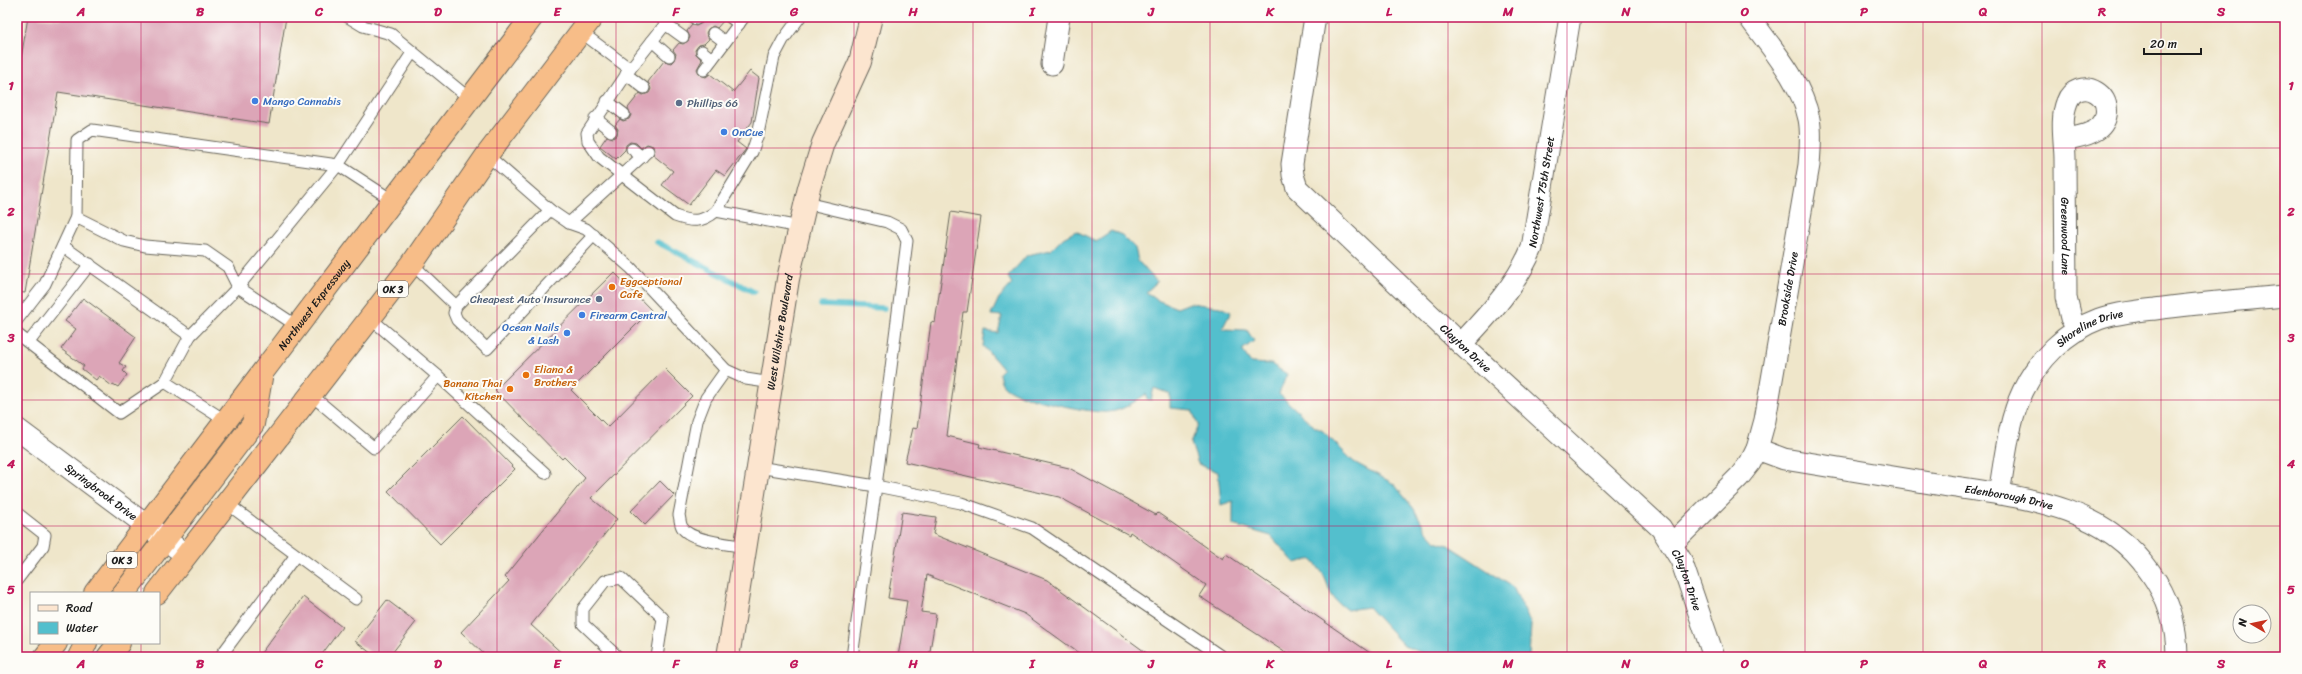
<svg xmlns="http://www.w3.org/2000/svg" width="2302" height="674" font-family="Sriracha,sans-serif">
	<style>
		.water { fill: #53bfcd; stroke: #386e74 }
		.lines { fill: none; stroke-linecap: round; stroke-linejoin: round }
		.stream { stroke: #53bfcd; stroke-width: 5.5 }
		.building { fill: #dca5b7 }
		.lane-casing { stroke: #666359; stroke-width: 13 }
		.street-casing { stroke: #666359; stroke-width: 23 }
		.secondary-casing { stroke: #666359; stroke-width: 24 }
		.highway-casing { stroke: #666359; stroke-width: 24 }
		.lane { stroke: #fff; stroke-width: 11 }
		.street { stroke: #fff; stroke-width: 21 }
		.secondary { stroke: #fce5cf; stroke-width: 22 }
		.highway { stroke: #f7bd88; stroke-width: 22 }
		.grid { fill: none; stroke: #c2185b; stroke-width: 1; stroke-opacity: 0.55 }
		.shop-dot { fill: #3f7fe0; stroke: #fdfcf7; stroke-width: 1.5 }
		.service-dot { fill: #5c6f8a; stroke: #fdfcf7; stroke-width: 1.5 }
		.food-dot { fill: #e8710a; stroke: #fdfcf7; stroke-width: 1.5 }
		.labels { text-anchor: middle; stroke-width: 4; stroke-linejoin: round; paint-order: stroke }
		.shield { fill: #fdfcf7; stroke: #605f5e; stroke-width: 1 }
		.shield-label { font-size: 10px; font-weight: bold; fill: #1c1c1c }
		.shop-label { font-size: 11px; fill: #366cbe; stroke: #fdfcf7; text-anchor: start }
		.service-label { font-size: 11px; fill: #4e5e75; stroke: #fdfcf7; text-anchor: start }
		.street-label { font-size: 11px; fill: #1c1c1c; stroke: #fdfcf7 }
		.food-label { font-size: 11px; fill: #c56008; stroke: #fdfcf7; text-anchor: start }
		.neatline { fill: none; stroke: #c2185b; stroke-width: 1.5 }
		.grid-label { font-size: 13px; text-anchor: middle; font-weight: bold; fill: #c2185b }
	</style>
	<rect width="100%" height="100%" fill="#fdfcf7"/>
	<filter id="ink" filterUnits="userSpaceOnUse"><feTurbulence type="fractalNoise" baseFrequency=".025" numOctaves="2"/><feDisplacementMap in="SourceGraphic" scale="8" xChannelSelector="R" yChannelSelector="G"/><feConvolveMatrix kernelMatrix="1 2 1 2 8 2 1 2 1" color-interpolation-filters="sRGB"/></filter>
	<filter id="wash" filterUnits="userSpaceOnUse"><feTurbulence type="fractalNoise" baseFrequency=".012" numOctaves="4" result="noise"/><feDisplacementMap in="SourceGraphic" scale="16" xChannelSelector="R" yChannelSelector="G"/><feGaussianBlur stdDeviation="0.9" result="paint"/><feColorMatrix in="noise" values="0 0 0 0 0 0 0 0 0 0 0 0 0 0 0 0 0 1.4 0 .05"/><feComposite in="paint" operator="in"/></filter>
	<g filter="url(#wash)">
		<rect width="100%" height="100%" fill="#efe6ca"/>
		<!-- water -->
		<path class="water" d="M1076 231 1096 241 1111 231 1122 235 1135 248 1138 261 1157 282 1146 292 1157 300 1177 308 1190 303 1220 307 1231 312 1222 329 1247 330 1254 341 1242 350 1251 363 1271 364 1287 374 1279 394 1315 427 1323 431 1354 462 1394 484 1414 509 1426 530 1436 541 1448 545 1513 587 1531 624 1529 657 1431 656 1404 646 1368 607 1347 610C1328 596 1332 593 1323 574 1320 569 1315 564 1311 559L1295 563 1271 536 1233 525V501L1221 505 1218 472 1198 464 1191 443 1198 425 1192 410 1170 408V394L1154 388 1151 400 1147 399 1146 394C1134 402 1123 411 1108 412 1094 414 1021 398 1010 390 1002 386 1000 381 999 373L1003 369 983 346 985 331 998 333 1002 316 991 315 999 298 1012 284 1008 277 1027 255 1051 250 1063 238Z"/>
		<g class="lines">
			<!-- stream -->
			<g class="stream">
				<path d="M657 242 754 292"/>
				<path d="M821 305 884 308"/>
			</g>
		</g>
		<g id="blocks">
			<!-- building -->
			<g class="building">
				<path d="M28 17 63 19V17H286L269 124 58 92 25 293 17 292V82Z"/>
				<path d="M703 17H723L724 20 717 28 713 26 708 29 706 33 709 39 704 44 699 45 695 50 696 54 702 60 697 69 700 75 706 77 710 74 733 92 750 71 759 78 752 122 737 142 746 149 725 176 716 170 689 205 662 185 673 171 653 155 655 150 653 146 647 144 641 148 636 143 630 142 626 145 625 150 616 159 600 146 607 136 613 138 617 135 618 129 615 125 620 119 623 121 629 119 631 115 628 108 640 93 643 95 649 93 651 89 648 82 664 61 671 63 674 60 676 54 673 50 679 43 683 44 688 41 690 37 687 31 692 25 696 26 702 23Z"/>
				<path d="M951 212 981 217 967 312H963L947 436 980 444 979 447 1069 468 1156 515 1158 513 1223 559 1226 554 1376 657H1292L1199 596 1206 585 1130 532 1129 535 1059 497 905 462 913 428 917 429 931 322 935 323Z"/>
				<path d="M614 272 651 310 571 390 608 427 665 369 692 396 591 498 617 519 531 625 566 657H487L461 632 509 581 505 577 585 478 564 457 562 459 495 390Z"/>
				<path d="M83 298 136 337 119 363 126 367 123 371 127 375 118 387 113 384 112 386 99 376 96 380 82 369 84 366 61 349 76 329 65 321Z"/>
				<path d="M463 416 515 469 440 544 388 491Z"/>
				<path d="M660 481 674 495 645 525 631 511Z"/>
				<path d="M902 512 936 517 933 534 1047 580 1152 657H1084L1025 614 927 575 921 612 936 614 929 657H898L907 601 888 598Z"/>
				<path d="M303 597 342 627 320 657H258Z"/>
				<path d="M387 600 416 622 389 657H376L355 641Z"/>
			</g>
		</g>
	</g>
	<g filter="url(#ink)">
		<use href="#blocks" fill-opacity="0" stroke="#666359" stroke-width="1"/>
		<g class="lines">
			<!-- lane casing -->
			<g class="lane-casing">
				<g id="lane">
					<path d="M348 17 363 26 391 34 470 99"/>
					<path d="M693 17 696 19"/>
					<path d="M730 17 739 24"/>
					<path d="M665 24 683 37"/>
					<path d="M581 32 630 69 671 17"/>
					<path d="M713 33 725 42"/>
					<path d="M652 41 669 56"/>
					<path d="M702 51 712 59"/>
					<path d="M630 69 587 133 588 141 599 157 675 216C691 222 702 223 716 211L800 227"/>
					<path d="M704 70 744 17"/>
					<path d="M626 74 644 88"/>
					<path d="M607 101 624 114"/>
					<path d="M595 118 611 131"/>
					<path d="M632 149 642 157"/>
					<path d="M487 155 550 210 569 223 648 151"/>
					<path d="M806 203 887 222 901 229 907 241 876 486 852 657"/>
					<path d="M716 211 752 152 758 134 774 57 783 40 800 17"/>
					<path d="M76 217 77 140 92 130 338 165 392 200"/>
					<path d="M569 223 586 229 631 268 726 370 746 379 772 383"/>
					<path d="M63 246 190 336"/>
					<path d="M412 264 456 306 550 210"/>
					<path d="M456 306 454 313 457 320 487 349 594 235"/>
					<path d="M370 318 438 376 545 473"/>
					<path d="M17 320 45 284 76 217 124 241 145 246 205 251 228 267 238 287 297 326"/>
					<path d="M17 334 119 413 165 382 190 336 238 287 338 165 412 53"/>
					<path d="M29 342 90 264"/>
					<path d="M726 370 706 398 697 421 679 515C680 518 680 524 682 527 689 541 730 544 746 547"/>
					<path d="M165 382 226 421"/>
					<path d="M310 394 374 448 438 376"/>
					<path d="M758 467 876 486 961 503 1032 528 1222 657"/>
					<path d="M225 502 356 599"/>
					<path d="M17 513 45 535 43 546 17 580"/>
					<path d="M220 657 296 555"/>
					<path d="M618 657 583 624V609L605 581 621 578 663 618 657 657"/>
				</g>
			</g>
			<!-- street casing -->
			<g class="street-casing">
				<g id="street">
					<path id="s1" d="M1315 17 1292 164 1293 175 1297 188 1461 344 1661 528 1681 560 1714 657"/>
					<path d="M1052 64 1059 17"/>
					<path id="s2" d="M2064 140C2075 137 2087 136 2096 130 2110 121 2110 100 2096 92 2085 85 2071 90 2067 102 2060 119 2065 142 2065 160 2065 205 2066 251 2066 297L2071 318 2078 330"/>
					<path id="s3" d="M1461 344C1489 314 1516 286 1532 248L1570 17"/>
					<path id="s4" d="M17 429 186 555"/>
					<path id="s5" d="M1757 449 1784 459C1836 468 1889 476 1942 485 2018 497 2103 503 2150 572 2168 597 2177 626 2177 657"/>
					<path id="s6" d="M1999 494C2005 460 2008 422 2023 391 2038 360 2066 331 2099 319 2116 313 2137 311 2155 309 2198 303 2242 300 2285 296"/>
					<path id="s7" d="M1673 543 1739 477 1750 463 1757 449 1765 420 1809 165C1810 150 1812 134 1809 119 1801 81 1772 49 1749 17"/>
				</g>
			</g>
			<!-- secondary casing -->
			<g class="secondary-casing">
				<g id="secondary">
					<path id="s8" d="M728 657 788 279 809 188 823 143 860 62 871 17"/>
				</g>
			</g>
			<!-- highway casing -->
			<g class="highway-casing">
				<g id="highway">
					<path id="s9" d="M95 593 532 17"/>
					<path d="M124 593 253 424 261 378"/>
					<path d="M157 593 412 264 487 155 592 17"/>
					<path d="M45 657 56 643"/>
					<path d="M79 657 86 643"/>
					<path d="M108 657 119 643"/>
				</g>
			</g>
			<!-- lane -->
			<use href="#lane" class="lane"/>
			<!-- street -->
			<use href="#street" class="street"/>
			<!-- secondary -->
			<use href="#secondary" class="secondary"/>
			<!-- highway -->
			<use href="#highway" class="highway"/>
		</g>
	</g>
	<!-- grid -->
	<path class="grid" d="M141 17V593M260 17V657M379 17V657M497 17V657M616 17V657M735 17V657M854 17V657M973 17V657M1092 17V657M1210 17V657M1329 17V657M1448 17V657M1567 17V657M1686 17V657M1805 17V657M1923 17V657M2042 17V657M2161 17V657M17 148H2285M17 274H2285M17 400H2285M17 526H2285M141 643V657"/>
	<!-- markers -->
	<g class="shop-dot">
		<circle cx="255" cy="101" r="4"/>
		<circle cx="724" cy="132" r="4"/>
		<circle cx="582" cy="315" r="4"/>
		<circle cx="567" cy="333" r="4"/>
	</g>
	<g class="service-dot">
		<circle cx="679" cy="103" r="4"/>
		<circle cx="599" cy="299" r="4"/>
	</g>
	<g class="food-dot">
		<circle cx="612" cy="287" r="4"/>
		<circle cx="526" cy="375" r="4"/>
		<circle cx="510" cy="389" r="4"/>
	</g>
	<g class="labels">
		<!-- shield labels -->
		<g class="shield">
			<rect x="378" y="281" width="30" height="16" rx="3"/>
			<rect x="107" y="552" width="30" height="16" rx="3"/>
		</g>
		<g class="shield-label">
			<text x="393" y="293">OK 3</text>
			<text x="122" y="564">OK 3</text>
		</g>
		<!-- shop labels -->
		<g class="shop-label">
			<text x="263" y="105">Mango Cannabis</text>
			<text x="732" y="136">OnCue</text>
			<text x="590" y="319">Firearm Central</text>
			<text x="559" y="331" text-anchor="end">Ocean Nails<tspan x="559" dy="13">&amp; Lash</tspan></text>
		</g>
		<!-- service labels -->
		<g class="service-label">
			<text x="687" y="107">Phillips 66</text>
			<text x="591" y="303" text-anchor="end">Cheapest Auto Insurance</text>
		</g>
		<!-- street labels -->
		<g class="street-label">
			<text dy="4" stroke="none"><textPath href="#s3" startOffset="177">Northwest 75th Street</textPath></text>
			<text dy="4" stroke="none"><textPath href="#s2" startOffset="249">Greenwood Lane</textPath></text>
			<text dy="4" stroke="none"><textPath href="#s7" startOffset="290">Brookside Drive</textPath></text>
			<text dy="4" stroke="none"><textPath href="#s9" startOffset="362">Northwest Expressway</textPath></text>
			<text dy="4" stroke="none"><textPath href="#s6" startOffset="201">Shoreline Drive</textPath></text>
			<text dy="4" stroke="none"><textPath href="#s8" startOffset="329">West Wilshire Boulevard</textPath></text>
			<text dy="4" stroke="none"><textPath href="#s1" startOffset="406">Clayton Drive</textPath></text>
			<text dy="4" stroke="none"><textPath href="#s4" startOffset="105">Springbrook Drive</textPath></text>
			<text dy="4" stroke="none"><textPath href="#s5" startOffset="257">Edenborough Drive</textPath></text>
			<text dy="4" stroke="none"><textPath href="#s1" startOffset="730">Clayton Drive</textPath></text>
		</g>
		<!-- food labels -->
		<g class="food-label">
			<text x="620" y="285">Eggceptional<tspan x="620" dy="13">Cafe</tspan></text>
			<text x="534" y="373">Eliana &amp;<tspan x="534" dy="13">Brothers</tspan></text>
			<text x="502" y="387" text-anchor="end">Banana Thai<tspan x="502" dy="13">Kitchen</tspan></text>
		</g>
	</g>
	<!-- margin -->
	<rect width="2302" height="674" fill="none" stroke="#fdfcf7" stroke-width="44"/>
	<!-- legend -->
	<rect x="30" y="592" width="130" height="52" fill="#fdfcf7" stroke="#a3a29f"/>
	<rect x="38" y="605" width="20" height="6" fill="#fce5cf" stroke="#a3a29f"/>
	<text x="66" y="612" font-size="12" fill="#1c1c1c">Road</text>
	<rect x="38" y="622" width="20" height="12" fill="#53bfcd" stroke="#a3a29f"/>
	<text x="66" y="632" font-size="12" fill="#1c1c1c">Water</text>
	<!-- north arrow -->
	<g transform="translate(2252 624) rotate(279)"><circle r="19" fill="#fdfcf7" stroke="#a3a29f"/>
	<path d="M0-3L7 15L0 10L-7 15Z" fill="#c8321e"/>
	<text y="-6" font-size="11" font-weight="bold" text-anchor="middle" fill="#1c1c1c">N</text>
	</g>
	<!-- scale -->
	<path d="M2144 48v6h57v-6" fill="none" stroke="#1c1c1c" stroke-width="2"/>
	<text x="2150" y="48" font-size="12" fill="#1c1c1c" stroke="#fdfcf7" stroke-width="3" paint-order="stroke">20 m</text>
	<rect x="22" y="22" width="2258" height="630" class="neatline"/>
	<g class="grid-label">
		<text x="81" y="16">A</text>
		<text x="200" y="16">B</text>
		<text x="319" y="16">C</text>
		<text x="438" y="16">D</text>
		<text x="557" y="16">E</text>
		<text x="676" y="16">F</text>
		<text x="794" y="16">G</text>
		<text x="913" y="16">H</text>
		<text x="1032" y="16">I</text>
		<text x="1151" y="16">J</text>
		<text x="1270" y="16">K</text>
		<text x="1389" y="16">L</text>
		<text x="1508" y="16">M</text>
		<text x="1626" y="16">N</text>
		<text x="1745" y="16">O</text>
		<text x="1864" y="16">P</text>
		<text x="1983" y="16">Q</text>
		<text x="2102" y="16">R</text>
		<text x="2221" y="16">S</text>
		<text x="11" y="90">1</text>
		<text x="2291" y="90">1</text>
		<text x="11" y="216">2</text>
		<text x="2291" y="216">2</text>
		<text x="11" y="342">3</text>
		<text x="2291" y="342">3</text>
		<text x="11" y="468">4</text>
		<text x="2291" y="468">4</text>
		<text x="11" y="594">5</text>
		<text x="2291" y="594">5</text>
		<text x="81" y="668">A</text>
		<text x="200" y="668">B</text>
		<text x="319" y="668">C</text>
		<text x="438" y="668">D</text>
		<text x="557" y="668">E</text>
		<text x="676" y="668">F</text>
		<text x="794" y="668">G</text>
		<text x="913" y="668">H</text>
		<text x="1032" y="668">I</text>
		<text x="1151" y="668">J</text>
		<text x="1270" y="668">K</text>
		<text x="1389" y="668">L</text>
		<text x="1508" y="668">M</text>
		<text x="1626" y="668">N</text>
		<text x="1745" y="668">O</text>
		<text x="1864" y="668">P</text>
		<text x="1983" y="668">Q</text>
		<text x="2102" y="668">R</text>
		<text x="2221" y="668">S</text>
	</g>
</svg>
